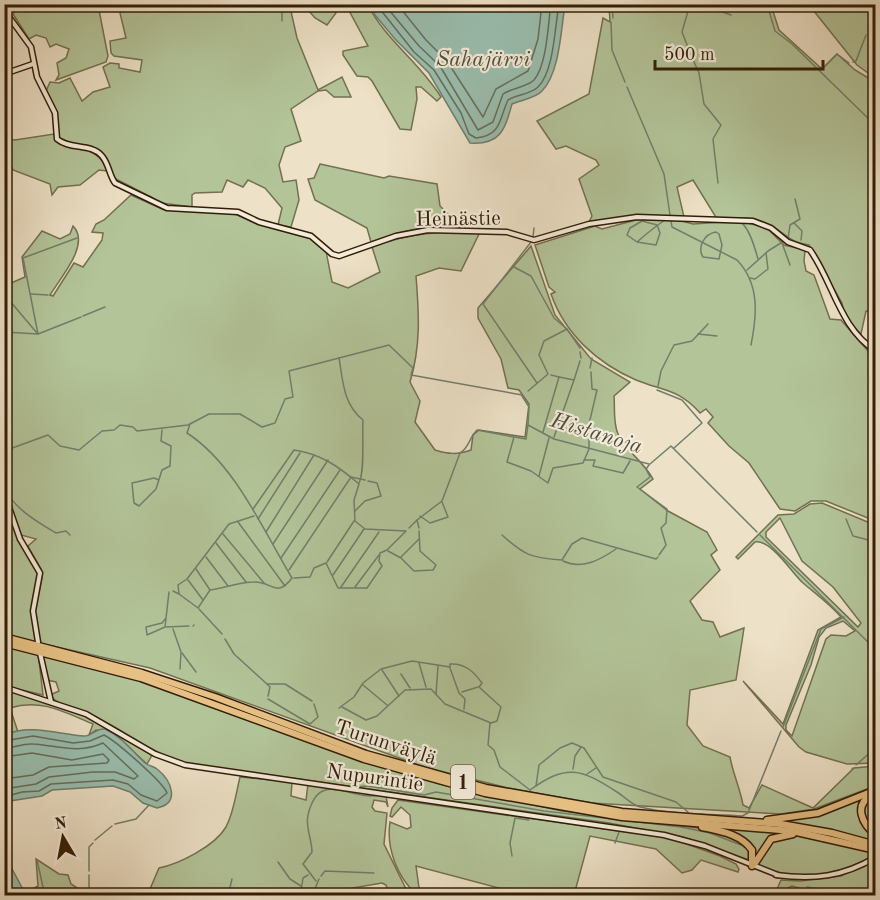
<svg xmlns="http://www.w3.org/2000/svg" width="880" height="900" font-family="'Old Standard TT',serif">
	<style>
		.green { fill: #b3c499; stroke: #737050; stroke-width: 1.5; fill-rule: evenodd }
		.water { fill: #9abeaf; stroke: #717e6b; stroke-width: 1.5 }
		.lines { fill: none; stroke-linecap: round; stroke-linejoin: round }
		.shore { stroke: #666e5a; stroke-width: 1.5 }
		.stream { stroke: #717e6b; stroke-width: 1.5 }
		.secondary-casing { stroke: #331d06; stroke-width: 7 }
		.highway-casing { stroke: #331d06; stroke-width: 9 }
		.secondary { stroke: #f3ecdb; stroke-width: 4 }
		.highway { stroke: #e6c084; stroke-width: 6 }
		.labels { text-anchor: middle; stroke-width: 4.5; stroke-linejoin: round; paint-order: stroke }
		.shield { fill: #f3ecdb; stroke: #6d5b46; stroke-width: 1.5 }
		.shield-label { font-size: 20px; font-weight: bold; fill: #331d06 }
		.street-label { font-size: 21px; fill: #331d06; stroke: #f3ecdb }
		.water-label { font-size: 22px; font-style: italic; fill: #524d39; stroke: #f3ecdb }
	</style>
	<rect width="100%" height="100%" fill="#ede1c7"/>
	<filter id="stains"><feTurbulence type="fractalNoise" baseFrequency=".00333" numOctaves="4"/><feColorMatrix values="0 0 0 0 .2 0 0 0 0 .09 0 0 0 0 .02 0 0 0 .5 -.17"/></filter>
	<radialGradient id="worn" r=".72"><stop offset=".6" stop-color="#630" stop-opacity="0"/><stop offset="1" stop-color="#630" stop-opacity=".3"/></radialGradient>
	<!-- green -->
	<g class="green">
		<path d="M310 4 311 7 334 8 336 13 327 25 315 18 307 9 310 7H290L297 38 318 90 342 77 351 97H334L326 90 318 91 291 109 301 141 285 147 279 165 283 182 296 180 299 200 291 227 278 225 282 208 265 188 248 180 243 187 227 180 222 192 195 193 192 195V207L154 202 153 198 114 178 102 153 59 139 57 113 46 91 50 82 59 83 70 78 82 101 93 92 110 87 103 67 110 63 119 64V68L140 72 142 60 114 56 111 53 110 41 126 38 120 13 126 5Z"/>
		<path d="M20 5H98L108 56 106 62 56 80 59 75 57 63 66 58 69 49 56 44 50 47 46 38 36 35 29 39 13 14Z"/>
		<path d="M346 5H368C384 38 421 64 441 97L437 101 421 87H416L417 99 411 130 400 129 372 81 368 77 357 76 343 55V51L368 46Z"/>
		<path d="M609 5H771L779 30 822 69 837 54 855 70 875 82V312L866 311 861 334 845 318 842 303 809 245C786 241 786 233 768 224 751 215 735 218 717 219L693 180 677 187 684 217 636 215 589 222 592 216 579 179 599 165 596 160 566 146 556 149 537 121 589 94 603 18 610 22Z"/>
		<path d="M809 5H875V78L857 65Z"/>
		<path d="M54 134C61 157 93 136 108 171L99 170 80 185 58 187 52 195 50 184 13 170 8 157H5L7 139 15 140Z"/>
		<path d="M320 164 384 178 389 176 437 184 440 206 461 227C428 225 402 230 371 242L367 228 315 200 308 179 314 178Z"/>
		<path d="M131 195 162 209 233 213 255 223 310 238 326 251 332 282 348 288 380 272 372 247C413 232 436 232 480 232L461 271 439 268 416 276C419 313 421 346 410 382L420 401 415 422 435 450C448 454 457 455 471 450L473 435 479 430 525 437 529 404 519 390 508 388 501 359 478 318V308L531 246 555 315 591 359 630 382 614 396C615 408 613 423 618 434 625 450 644 462 653 479L640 489 668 511 707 532 717 550 711 555 720 570 690 601 702 620 713 622 720 637 744 628 736 680 690 690 687 725 703 746 730 757C733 774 740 788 743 805L749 808 762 785 813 808 854 768 875 766V786L814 809 781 814 591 803 508 788 424 767 150 668 39 643 34 615 42 578 41 569 28 546 36 539 21 535 5 489 4 286 25 277 22 257 42 231 60 239 70 234 73 226C91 244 60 278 50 295L53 296 74 263 83 267 102 240 103 233 92 232 96 224 104 220Z"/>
		<path d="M670 218 693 224 739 221 752 224 767 228 784 245 805 250 804 261 806 271 814 275 830 319 841 320 868 351 870 363H875V521L826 501H811L795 511 780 509 749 463 729 446 708 423 713 417 706 409 700 413C679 389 663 391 636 380 597 363 565 334 551 294L555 292 549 287 535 245 595 226 602 229 636 220Z"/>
		<path d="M4 497 18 538 38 571 32 608 36 642 5 635Z"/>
		<path d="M822 503 875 525V763L847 764 806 752 799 747 743 681 783 724 818 630 841 617C830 604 816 594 803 583 792 573 771 539 755 542L738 559 736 557 778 515 794 514 810 504ZM780 518 802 561 833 587 861 623 858 627 766 537V532ZM843 621 855 631 846 636 831 635 826 639 792 736 786 730V725L811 665 819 637 826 628Z"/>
		<path d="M5 645 38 652 43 695 5 686Z"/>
		<path d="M41 653 128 676 373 764 439 784 562 811 706 829 736 838 749 848V860L683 837 609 823 184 763C150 752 124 730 92 715 78 709 59 707 50 695L59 691 56 682 47 680Z"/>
		<path d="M5 688 95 720 152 755 147 764 112 732 96 730 89 735 93 724C64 712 40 698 10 708L18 732 5 737Z"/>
		<path d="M240 777 292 782 291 796 306 800 308 784 386 796 388 807 386 802 374 800 372 807 375 811 387 813 384 844 409 895H389L386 885 382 883 352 888 353 895 147 896 159 868C179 864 215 846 226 827 234 812 236 793 240 777Z"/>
		<path d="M873 793 859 813 875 836V842L772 821 794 819Z"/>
		<path d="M875 794V833L870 829 862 810Z"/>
		<path d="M398 800 670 838 720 856 736 864 739 869 738 872 701 860 692 870 682 873 656 849 590 836 574 895H525L416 866 420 895H417C397 877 386 848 390 822L407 829 411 827 410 815 401 807 392 817 390 816 392 808Z"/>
		<path d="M706 826 788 832 768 840 754 862 749 845Z"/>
		<path d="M787 835 806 836 875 852V855C841 874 796 886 759 866L758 861 771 841Z"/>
		<path d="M36 859 59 874 68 875 71 884 88 895H26L25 893 38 886Z"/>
		<path d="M875 859V895H800L799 888 792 886 775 894 781 880 800 881 841 876Z"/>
	</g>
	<!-- water -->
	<g class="water">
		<path d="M370 5V4L565 5C561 28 560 73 542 91 536 98 521 100 512 104 505 129 501 145 470 143L429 73 395 39 375 15Z"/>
		<path d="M105 729C121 736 132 751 145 763 149 766 153 766 157 769 171 780 181 803 157 808L143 803 130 792 113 786 52 790 42 796 10 801 5 807 6 735C28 723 62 735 84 736 92 736 96 728 105 729Z"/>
		<path d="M4 854 26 895H5Z"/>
	</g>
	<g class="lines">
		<!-- shore -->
		<g class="shore">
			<path d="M376 4 414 52 434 70 461 113 469 134 476 138C502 135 499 119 508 100 516 95 531 94 538 87 554 72 555 25 559 4"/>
			<path d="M384 4 419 46 440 66 478 130 493 122 503 94C512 88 527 87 534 80 547 65 548 24 551 4"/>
			<path d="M397 4 426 40 447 61 483 117 496 89 528 71 538 39 542 4"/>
			<path d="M4 741 33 736 73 743 90 741 104 735C116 741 163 782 167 793L157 801 141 795 128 784 113 780 51 784 39 791 22 792 4 797"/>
			<path d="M4 748C14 748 23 743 33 744 59 746 79 754 103 743L138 776 134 779 115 772H93L49 777 36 784 4 789"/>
			<path d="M4 757 32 753 72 760 103 754 109 760 107 763 49 767 33 775 4 779"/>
		</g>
		<!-- stream -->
		<g class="stream">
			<path d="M612 4 613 18"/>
			<path d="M700 4 731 15"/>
			<path d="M767 4 775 31 792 44 876 126"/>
			<path d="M282 21V7L333 9 340 4"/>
			<path d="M611 22 612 50 625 82"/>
			<path d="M689 50 682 32 690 4"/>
			<path d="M690 53 699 73 704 104 721 125 713 139 718 183"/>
			<path d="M853 62 856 61 866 35"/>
			<path d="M821 70 837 54 849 63"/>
			<path d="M627 87 664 174 670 215"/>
			<path d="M671 221 672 227 737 260C760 284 757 315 751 345"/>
			<path d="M794 223 802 231 801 240"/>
			<path d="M743 224C751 233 755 248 758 259"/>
			<path d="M716 232 719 234 722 245 719 259 703 257C697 247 704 234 716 232Z"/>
			<path d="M533 237 534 228"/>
			<path d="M788 239 790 225 800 219 795 199"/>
			<path d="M531 242 483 304 537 383"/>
			<path d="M637 242 656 245 660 233 657 225 642 221 630 228 627 235 637 242C645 235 656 226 665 220"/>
			<path d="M782 243 790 265"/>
			<path d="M514 267 531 276 554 318 567 329"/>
			<path d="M747 270 768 251 784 241"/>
			<path d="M750 278 755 279 768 269 766 253"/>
			<path d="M4 294 37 333"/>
			<path d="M31 294 48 295"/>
			<path d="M83 316 105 307"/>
			<path d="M4 332 38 334 81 317"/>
			<path d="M38 334 23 258 77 238"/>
			<path d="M698 334 717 336"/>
			<path d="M580 352 581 358"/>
			<path d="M339 358C343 381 343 404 363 420 362 436 365 472 359 483"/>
			<path d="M590 368 592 358"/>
			<path d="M551 375 559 377"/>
			<path d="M574 380 580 361"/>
			<path d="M658 386 661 371 674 345 692 341 708 324"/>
			<path d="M657 390 682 400 702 423 674 448"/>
			<path d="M528 391 548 374 539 355 544 341 567 329 580 348"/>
			<path d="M522 396 529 407 528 425 554 439 649 464"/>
			<path d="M190 424 187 433C235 464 263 530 292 578 276 599 272 581 254 582 240 582 224 588 210 590L198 608 179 594 178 585 187 579 229 524 254 516"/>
			<path d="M543 432 559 377 574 380 554 437"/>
			<path d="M515 437 526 439 528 425"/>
			<path d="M4 451 48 435 60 446 79 450 102 431 114 430 120 425 133 427 137 431 188 425 209 414H240L262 427 275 423 285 399 293 397 289 371 389 345 413 368 411 375 522 395"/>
			<path d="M584 460H595L593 466 623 473 630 461"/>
			<path d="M650 464 671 446 757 532"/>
			<path d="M649 465 646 469 650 477 637 487 667 509 666 523 661 528 666 545 659 555"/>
			<path d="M539 476 549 438"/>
			<path d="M159 480 154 478 132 483 134 503 139 506 156 489 162 470 170 466 171 446 161 441 162 430"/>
			<path d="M4 488C15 509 36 521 56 533L66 531 70 535"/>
			<path d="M253 509 294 450C321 454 338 466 359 484L354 500 355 521 365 529 406 531 387 550 380 553 379 561 382 566 367 588H338L326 563 314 568 310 577 294 578"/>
			<path d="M355 511 365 501 381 496 377 483 368 481"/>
			<path d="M420 516 430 523 448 517 442 502"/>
			<path d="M258 519 300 453"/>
			<path d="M846 519 853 536 876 542"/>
			<path d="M417 520 442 501 460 453C470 447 469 437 477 430L514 437 507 462 531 471 548 483 553 468 583 463 589 449V424L597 390 592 389 591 372"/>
			<path d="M238 522 285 586"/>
			<path d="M409 528 417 520 419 528"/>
			<path d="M266 532 314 455"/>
			<path d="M223 534 264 583"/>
			<path d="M502 535C525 556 532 558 562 560L572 544 582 538 656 559 658 557"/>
			<path d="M760 535 876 650"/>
			<path d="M216 543 246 582"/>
			<path d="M273 544 328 460"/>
			<path d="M388 551 401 558 414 571 433 570 436 565 420 551 419 531"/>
			<path d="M206 557 228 586"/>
			<path d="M401 557 419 539"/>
			<path d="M281 558 340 470"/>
			<path d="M563 561C582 570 600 560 616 549"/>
			<path d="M327 562 354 521"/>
			<path d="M196 569 210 590"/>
			<path d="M289 570 351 477 365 480"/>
			<path d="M333 575 364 529"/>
			<path d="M188 580 203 600"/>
			<path d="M341 587 379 532"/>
			<path d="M355 587 379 555"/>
			<path d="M173 591 179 594"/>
			<path d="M199 609 222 634"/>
			<path d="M166 618 162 623 146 627 147 635 165 627 169 592"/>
			<path d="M193 626 194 625"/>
			<path d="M166 627 189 626"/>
			<path d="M173 629 181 652 180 669"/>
			<path d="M225 639 234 654 267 684H285L312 701"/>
			<path d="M182 653 196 672"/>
			<path d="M419 663 426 687"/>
			<path d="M450 668 459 693 465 699 464 709"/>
			<path d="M382 670 399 696"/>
			<path d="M401 674 410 688"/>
			<path d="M267 684 270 687 268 696"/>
			<path d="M363 685 387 705"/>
			<path d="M462 692 478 687"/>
			<path d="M436 694 438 666"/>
			<path d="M268 699 310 724 318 717 314 704"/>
			<path d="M342 707 366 720 377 716 405 690 431 689 445 704 491 723"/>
			<path d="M339 708 354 697 363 683 381 669 412 661 450 667V664C465 663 474 672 482 683L479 687 501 707 497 721 491 723"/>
			<path d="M490 723 488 745 494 750 500 767 530 790"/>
			<path d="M783 727 821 629 844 617"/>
			<path d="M856 765 873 750 869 712 876 710"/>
			<path d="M573 769 575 756 581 747"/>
			<path d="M852 769 853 768"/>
			<path d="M587 774 596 768"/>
			<path d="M536 786 539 765 560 748 572 743 584 748 603 777 676 802 688 812"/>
			<path d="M354 787 368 786 424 795 436 792 544 811 681 827 710 833 741 845 742 844"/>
			<path d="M530 790C567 763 581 769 617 792 625 797 632 805 640 807 673 815 709 814 742 816L748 813 781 731"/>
			<path d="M115 824 136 819 149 805"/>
			<path d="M95 840 112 826"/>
			<path d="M615 843 619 832"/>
			<path d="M512 856 510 843 515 818 529 820"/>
			<path d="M37 860 45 896"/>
			<path d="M278 862 290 879 301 886"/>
			<path d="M89 871V847L93 843"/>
			<path d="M89 875V891"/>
			<path d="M321 876 325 871 374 873"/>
			<path d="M316 881 303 864 312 852C312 840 305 826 308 815 319 767 351 802 379 795"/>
			<path d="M807 887 819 889 817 895"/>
			<path d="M805 889 809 895 813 891 817 895"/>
			<path d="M89 894V896"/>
			<path d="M228 896 232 879"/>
			<path d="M233 896H235"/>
			<path d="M300 896 303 878 308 875"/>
			<path d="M312 896 319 879"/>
		</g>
		<!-- secondary casing -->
		<g class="secondary-casing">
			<g id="secondary">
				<path d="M4 10 31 47 37 77 55 113 57 139C70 150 91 143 102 156 109 164 109 175 115 183L167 208 238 212 259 222 311 236 332 254 339 256 396 236 428 230 507 232 534 240 589 224 637 217 753 221 771 228 788 242 810 250C833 282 840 329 876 351"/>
				<path d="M4 74 33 64"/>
				<path d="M4 493 20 539 40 573 33 611 38 642"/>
				<path d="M40 653 51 702"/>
				<path d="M4 687 86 714 155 754 185 765 664 835 705 846 778 875"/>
				<path d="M776 875C813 880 843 877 876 857"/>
			</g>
		</g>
		<!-- highway casing -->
		<g class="highway-casing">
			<g id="highway">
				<path d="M4 637 142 673 215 697 366 754 486 788 622 812 781 824 832 833 876 845"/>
				<path d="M4 643 141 678 364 759 485 793 622 817 792 831 876 850"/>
				<path d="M872 795C853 805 862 824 876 835"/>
				<path d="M767 820 818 813 876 790"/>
				<path d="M702 827C720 831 741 834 752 850V866"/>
				<path d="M755 863 771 839 793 834"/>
			</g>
		</g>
		<!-- secondary -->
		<use href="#secondary" class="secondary"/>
		<!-- highway -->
		<use href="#highway" class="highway"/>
	</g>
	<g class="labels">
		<!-- shield labels -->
		<rect class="shield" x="451" y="765" width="24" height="34" rx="4.5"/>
		<g class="shield-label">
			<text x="463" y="789">1</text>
		</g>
		<!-- street labels -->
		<g class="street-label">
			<text transform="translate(458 218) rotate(-1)" y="7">Heinästie</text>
			<text transform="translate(386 742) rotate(18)" y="7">Turunväylä</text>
			<text transform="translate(375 777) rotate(8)" y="7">Nupurintie</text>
		</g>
		<!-- water labels -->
		<g class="water-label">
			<text x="483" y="66">Sahajärvi</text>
			<text transform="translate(597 432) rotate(17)" y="8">Histanoja</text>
		</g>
	</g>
	<!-- margin -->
	<rect width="880" height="900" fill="none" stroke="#ede1c7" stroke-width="24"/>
	<rect x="6" y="6" width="868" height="888" fill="none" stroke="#331d06" stroke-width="3"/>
	<rect x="12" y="12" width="856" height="876" fill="none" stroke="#331d06" stroke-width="1.5"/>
	<!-- north arrow -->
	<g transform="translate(63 837) rotate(350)" stroke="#f3ecdb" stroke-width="4.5" paint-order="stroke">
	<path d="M0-4.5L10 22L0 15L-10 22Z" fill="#331d06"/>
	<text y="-9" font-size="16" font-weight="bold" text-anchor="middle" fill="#331d06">N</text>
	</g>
	<!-- scale -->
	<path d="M655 60v9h168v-9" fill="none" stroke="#331d06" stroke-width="3"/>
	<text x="664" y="60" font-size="18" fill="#331d06" stroke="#f3ecdb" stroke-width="4.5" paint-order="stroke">500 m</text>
	<rect width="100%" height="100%" filter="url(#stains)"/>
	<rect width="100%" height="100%" fill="url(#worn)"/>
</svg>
